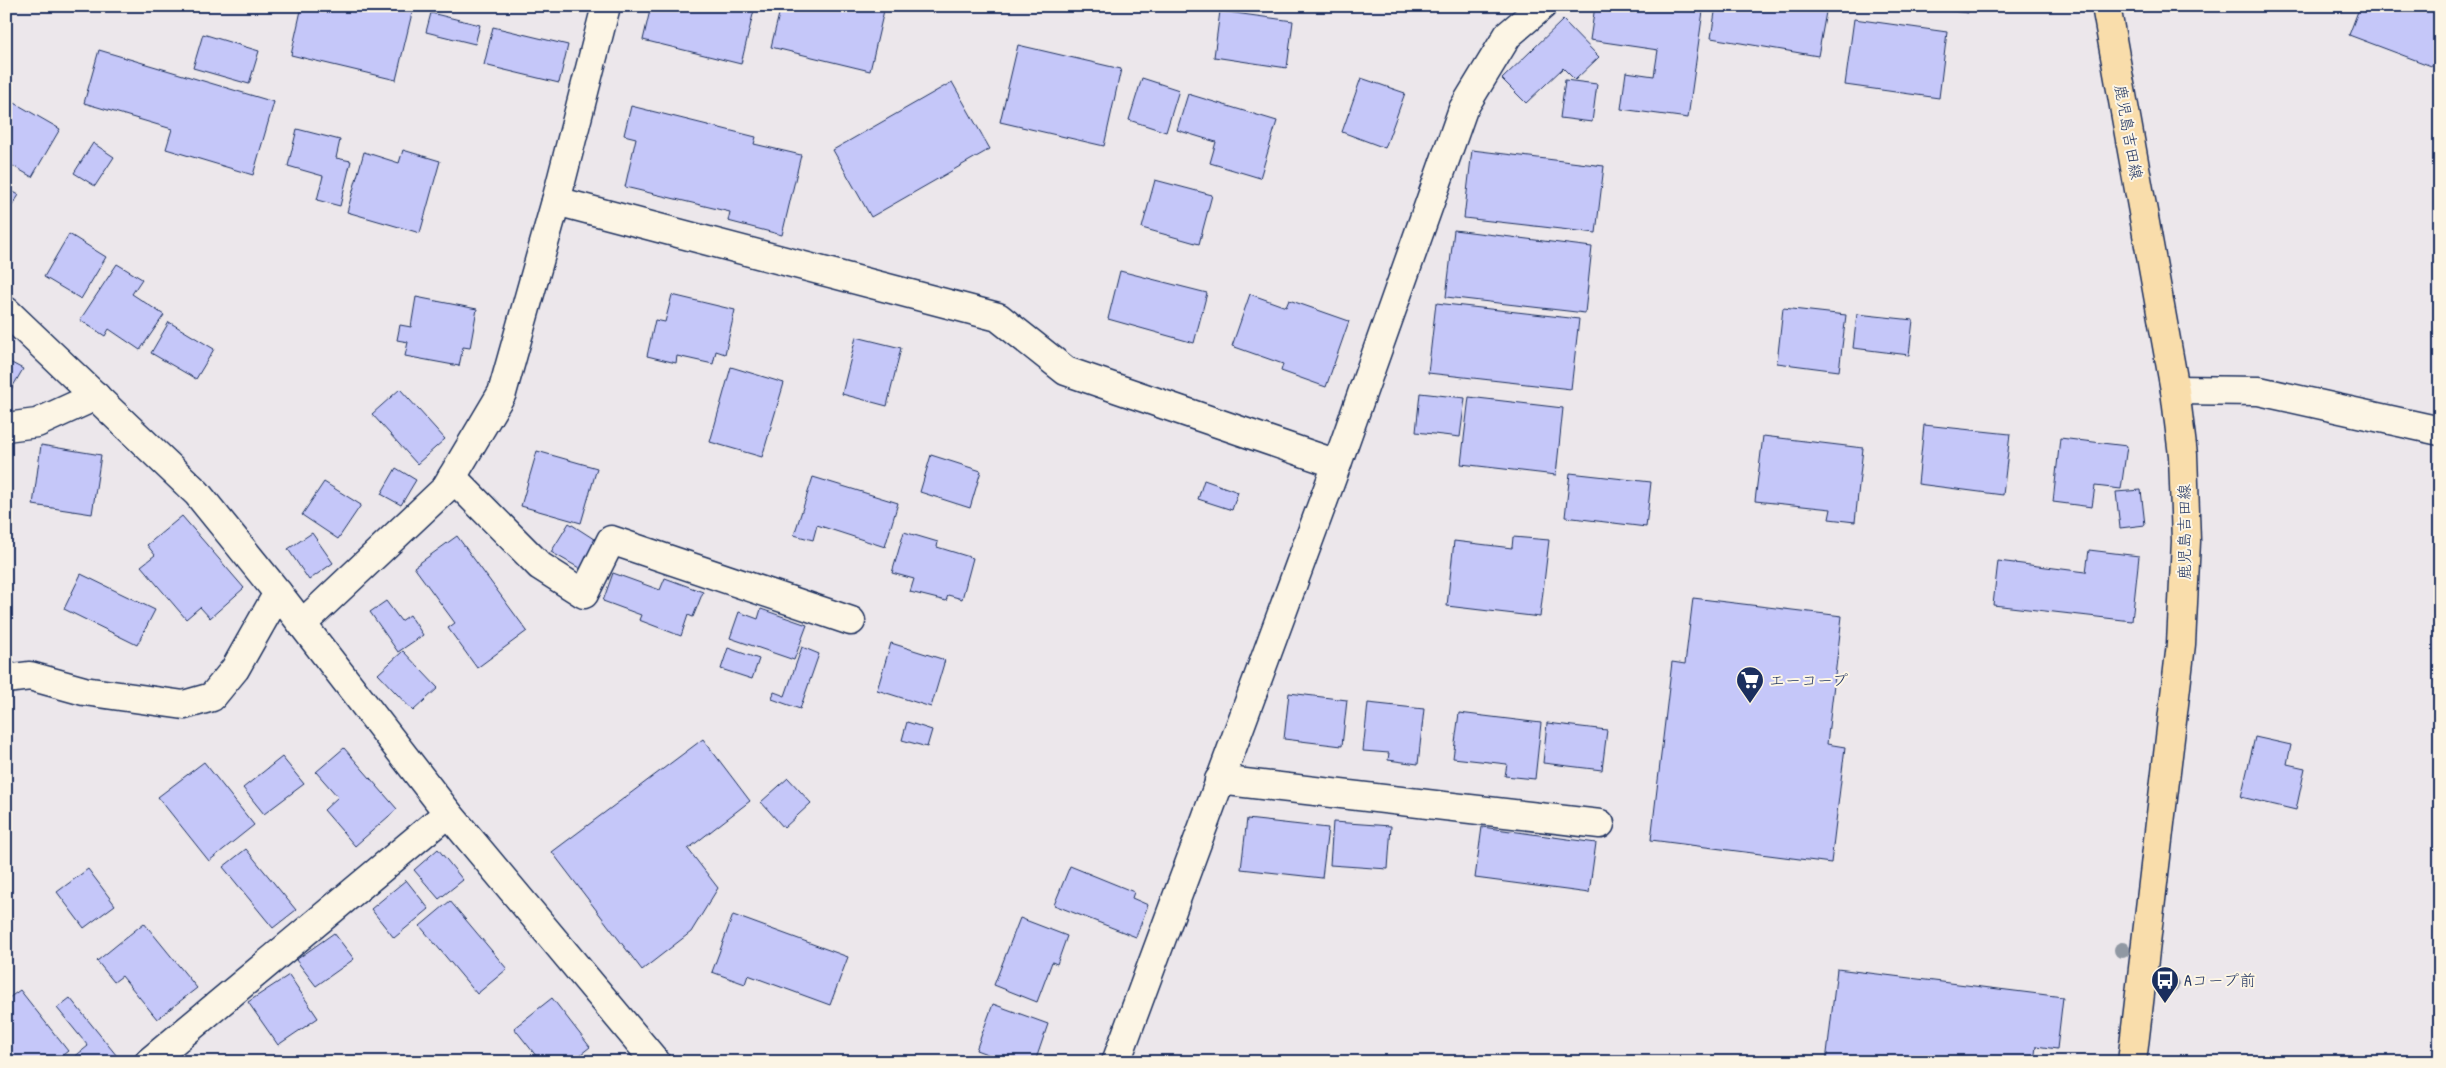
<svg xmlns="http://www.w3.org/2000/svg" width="2446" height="1068" font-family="'Patrick Hand','Klee One',sans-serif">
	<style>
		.building { fill: #c5c7f9; stroke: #1b2f5e }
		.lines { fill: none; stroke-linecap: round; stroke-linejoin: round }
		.street-casing { stroke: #1b2f5e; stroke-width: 31 }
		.primary-casing { stroke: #1b2f5e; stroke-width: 31 }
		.street { stroke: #fcf5e5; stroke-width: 28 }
		.primary { stroke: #f9ddab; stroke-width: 28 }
		.tree { fill: #9098a3 }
		.labels { text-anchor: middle; stroke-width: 4; stroke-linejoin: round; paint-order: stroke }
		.street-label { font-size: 16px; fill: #1b2f5e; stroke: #fcf5e5 }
		.poi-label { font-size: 16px; fill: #1b2f5e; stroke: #fcf5e5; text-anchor: start }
	</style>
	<rect width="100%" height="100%" fill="#ece7eb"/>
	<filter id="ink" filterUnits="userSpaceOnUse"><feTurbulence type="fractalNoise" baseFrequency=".02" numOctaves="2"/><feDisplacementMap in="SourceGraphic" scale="10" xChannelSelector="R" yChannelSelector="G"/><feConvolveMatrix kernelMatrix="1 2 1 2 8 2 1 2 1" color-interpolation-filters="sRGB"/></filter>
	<g filter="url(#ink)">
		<!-- building -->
		<g class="building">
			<path d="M302 6H402L413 9 396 80 291 55Z"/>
			<path d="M651 6H755L741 64 643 40Z"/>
			<path d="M781 6H885L870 71 771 47Z"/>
			<path d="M1595 6H1670L1703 11 1688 118 1621 109 1626 72 1654 76 1658 50 1590 40Z"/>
			<path d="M1716 6H1789L1826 12 1818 56 1711 38Z"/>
			<path d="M1910 6H1968V13Z"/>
			<path d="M2360 6H2440V58L2437 57 2434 67 2349 35Z"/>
			<path d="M1220 11 1293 21 1287 68 1214 57Z"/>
			<path d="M431 13 480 25 475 44 426 32Z"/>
			<path d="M1854 19 1947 32 1939 98 1845 85Z"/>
			<path d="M1563 20 1599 57 1575 80 1563 68 1526 103 1502 79Z"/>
			<path d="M493 27 568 45 559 83 484 65Z"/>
			<path d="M203 34 259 51 249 84 193 68Z"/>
			<path d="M1018 45 1121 69 1104 146 1000 122Z"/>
			<path d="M99 50 274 102 253 175 166 149 172 129 84 103Z"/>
			<path d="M1142 78 1179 90 1166 132 1129 120Z"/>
			<path d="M1361 78 1405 93 1385 148 1342 132Z"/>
			<path d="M1565 80 1597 84 1592 122 1560 118Z"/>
			<path d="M952 82 990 149 871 217 833 150Z"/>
			<path d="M1188 94 1277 121 1260 178 1210 163 1216 142 1177 130Z"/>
			<path d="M6 98 60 129 32 177 6 162Z"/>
			<path d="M631 106 756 137 754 144 801 155 782 235 728 221 730 212 625 187 636 138 624 135Z"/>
			<path d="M297 129 340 140 336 158 351 161 340 206 317 200 323 176 288 166Z"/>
			<path d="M93 143 114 157 95 186 74 173Z"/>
			<path d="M403 150 440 161 420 233 347 212 364 152 399 163Z"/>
			<path d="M1472 150 1604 166 1596 233 1464 218Z"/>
			<path d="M1155 180 1212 195 1199 244 1142 228Z"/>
			<path d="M6 188 19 195 6 215Z"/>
			<path d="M1454 230 1592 247 1585 313 1446 297Z"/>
			<path d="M69 234 106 257 81 299 44 277Z"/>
			<path d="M117 264 142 279 132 294 164 315 140 350 109 329 105 336 80 320Z"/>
			<path d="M1120 271 1207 293 1194 343 1108 319Z"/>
			<path d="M1250 294 1286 307 1289 300 1349 321 1326 387 1281 371 1283 364 1232 346Z"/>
			<path d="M672 295 735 310 725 354 716 351 713 364 677 356 676 363 647 356 655 320 665 322Z"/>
			<path d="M416 297 477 309 470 348 463 347 459 366 405 356 408 342 397 340 400 325 411 327Z"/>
			<path d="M1436 303 1579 319 1571 389 1428 373Z"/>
			<path d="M1783 308 1846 315 1839 371 1777 363Z"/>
			<path d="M1857 314 1913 320 1909 355 1853 348Z"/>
			<path d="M169 322 214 349 196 379 151 353Z"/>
			<path d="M856 337 901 348 887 406 842 394Z"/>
			<path d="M6 360 23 369 6 398Z"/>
			<path d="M731 367 784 383 762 457 710 442Z"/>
			<path d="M400 389 445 439 417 464 372 414Z"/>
			<path d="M1420 393 1465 398 1460 437 1416 432Z"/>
			<path d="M1469 397 1563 408 1556 475 1461 464Z"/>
			<path d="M1924 425 2010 434 2003 495 1918 484Z"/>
			<path d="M1763 436 1863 448 1855 522 1829 519 1831 509 1755 501Z"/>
			<path d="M2060 438 2127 446 2121 489 2095 486 2092 507 2053 502Z"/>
			<path d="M41 445 101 455 92 514 33 505Z"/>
			<path d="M537 451 597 468 581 523 521 506Z"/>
			<path d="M931 455 981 471 970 508 920 492Z"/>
			<path d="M396 468 416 480 401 505 381 494Z"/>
			<path d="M1570 473 1651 482 1646 527 1565 517Z"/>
			<path d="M813 477 898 503 885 547 817 525 813 540 794 535Z"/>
			<path d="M1204 480 1238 492 1232 510 1198 499Z"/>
			<path d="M324 482 361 505 338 539 302 515Z"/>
			<path d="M2141 490 2145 525 2120 528 2116 492Z"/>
			<path d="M182 516 244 588 210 618 200 607 186 619 141 566 155 555 147 545Z"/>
			<path d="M569 523 597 541 581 569 551 552Z"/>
			<path d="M904 532 938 542 937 547 973 558 962 599 948 595 946 601 910 592 914 579 892 573Z"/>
			<path d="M312 533 333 563 309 580 288 549Z"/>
			<path d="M457 536 527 631 477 668 448 628 455 623 414 567Z"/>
			<path d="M1513 537 1549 540 1540 617 1447 606 1454 541 1512 548Z"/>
			<path d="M2089 550 2139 556 2132 621 1993 605 1998 561 2086 572Z"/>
			<path d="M613 573 660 590 665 578 703 592 693 617 688 615 681 636 639 620 641 615 603 601Z"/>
			<path d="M81 574 155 610 137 645 64 609Z"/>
			<path d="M1693 598 1842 616 1827 744 1845 747 1831 863 1651 840 1672 662 1685 664Z"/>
			<path d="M386 601 401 621 410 615 423 635 398 652 370 612Z"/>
			<path d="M761 609 807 625 794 660 730 638 739 612 758 619Z"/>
			<path d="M891 643 945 660 931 707 877 690Z"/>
			<path d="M802 647 819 654 800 709 772 699 774 692 785 696Z"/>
			<path d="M728 648 759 659 752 679 721 669Z"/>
			<path d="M403 651 438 688 413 711 378 674Z"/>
			<path d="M1289 693 1347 700 1342 746 1284 739Z"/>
			<path d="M1368 703 1424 709 1418 764 1388 760 1389 753 1363 751Z"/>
			<path d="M1459 713 1541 723 1535 779 1505 776 1507 764 1453 758Z"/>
			<path d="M907 722 932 730 927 747 902 740Z"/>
			<path d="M1547 723 1607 730 1602 770 1543 763Z"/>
			<path d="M2255 737 2291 745 2287 764 2305 768 2296 810 2241 797Z"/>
			<path d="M703 739 750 801 688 849 718 888 691 932 642 970 552 852Z"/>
			<path d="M344 748 397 809 355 846 324 810 338 797 316 772Z"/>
			<path d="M282 757 304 784 264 814 243 788Z"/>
			<path d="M204 762 254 825 209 861 158 797Z"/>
			<path d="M788 778 811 803 784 828 761 802Z"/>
			<path d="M1247 819 1328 828 1322 878 1241 869Z"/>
			<path d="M1333 822 1391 826 1388 869 1330 865Z"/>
			<path d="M1482 827 1596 843 1589 893 1475 878Z"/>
			<path d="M246 849 296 910 273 928 223 867Z"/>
			<path d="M438 849 463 880 439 899 414 870Z"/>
			<path d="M1070 866 1134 892 1132 898 1148 905 1136 937 1054 905Z"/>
			<path d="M88 869 115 905 84 928 57 892Z"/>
			<path d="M406 880 429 909 394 938 371 909Z"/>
			<path d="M450 901 507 969 477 994 420 926Z"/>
			<path d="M733 915 848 957 830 1005 748 975 745 984 712 972Z"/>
			<path d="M1020 918 1067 936 1057 964 1052 962 1037 1002 994 985Z"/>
			<path d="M144 923 197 988 157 1019 122 976 114 982 97 961Z"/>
			<path d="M334 933 354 959 316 986 296 960Z"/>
			<path d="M1837 969 2063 997 2057 1049 2036 1046 2034 1062H1826Z"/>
			<path d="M289 975 318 1018 278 1045 248 1002Z"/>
			<path d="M20 990 68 1051 54 1062H9L6 1058V1000Z"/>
			<path d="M70 998 121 1061 120 1062H76L73 1058 88 1046 57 1008Z"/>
			<path d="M552 998 590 1047 571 1062H541L514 1028Z"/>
			<path d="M993 1004 1048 1024 1035 1062H1009L976 1050Z"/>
		</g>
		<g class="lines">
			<!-- street casing -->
			<g class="street-casing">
				<g id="street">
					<path d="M556 201 998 317 1066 371 1337 464"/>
					<path d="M6 311 197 493 278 593 448 813 656 1062"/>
					<path d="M2175 390 2259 391 2440 431"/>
					<path d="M6 427 37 423 96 396"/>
					<path d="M452 477 540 566 584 594 611 540 851 621"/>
					<path d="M302 624 445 489 502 393 556 201 606 6"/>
					<path d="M6 679 30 676 84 691 184 705 212 697 235 669 278 593"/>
					<path d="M1219 780 1600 824"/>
					<path d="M149 1062 448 813"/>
					<path d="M1116 1062 1337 464 1463 109 1508 35 1542 6"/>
				</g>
			</g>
			<!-- primary casing -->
			<g class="primary-casing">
				<path id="primary" d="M2106 6 2175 390 2183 455 2186 541 2181 644 2132 1062"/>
			</g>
			<!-- street -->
			<use href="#street" class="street"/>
			<!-- primary -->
			<use href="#primary" class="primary"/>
		</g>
		<!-- trees -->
		<g class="tree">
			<circle cx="2122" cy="950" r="8"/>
			<circle cx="2171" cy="985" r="8"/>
		</g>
	</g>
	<!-- icons -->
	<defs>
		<g id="supermarket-pin" transform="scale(1.4375)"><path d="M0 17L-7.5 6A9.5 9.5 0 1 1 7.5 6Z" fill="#1b2f5e" stroke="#fcf5e5"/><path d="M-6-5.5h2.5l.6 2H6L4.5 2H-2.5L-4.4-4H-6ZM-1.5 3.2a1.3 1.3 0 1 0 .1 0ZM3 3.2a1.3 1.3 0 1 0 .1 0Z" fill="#fff"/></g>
		<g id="bus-pin" transform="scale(1.4375)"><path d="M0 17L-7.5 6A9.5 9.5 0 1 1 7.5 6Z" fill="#1b2f5e" stroke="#fcf5e5"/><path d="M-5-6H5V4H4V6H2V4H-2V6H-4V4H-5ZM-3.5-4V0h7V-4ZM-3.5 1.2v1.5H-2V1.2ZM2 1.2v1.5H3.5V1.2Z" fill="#fff"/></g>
	</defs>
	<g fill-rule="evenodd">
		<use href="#supermarket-pin" x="1750" y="680"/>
		<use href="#bus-pin" x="2165" y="980"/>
	</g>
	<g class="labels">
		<!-- street labels -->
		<g class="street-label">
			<text transform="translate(2129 132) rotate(80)" y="6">鹿児島吉田線</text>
			<text transform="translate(2184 532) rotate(-90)" y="6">鹿児島吉田線</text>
		</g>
		<!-- poi labels -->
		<g class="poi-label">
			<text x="1769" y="686">エーコープ</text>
			<text x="2184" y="986">Aコープ前</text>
		</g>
	</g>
	<!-- margin -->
	<rect width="2446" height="1068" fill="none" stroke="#fcf5e5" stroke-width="25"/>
	<rect x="12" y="12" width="2421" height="1043" fill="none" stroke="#1b2f5e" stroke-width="2" filter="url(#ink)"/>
</svg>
